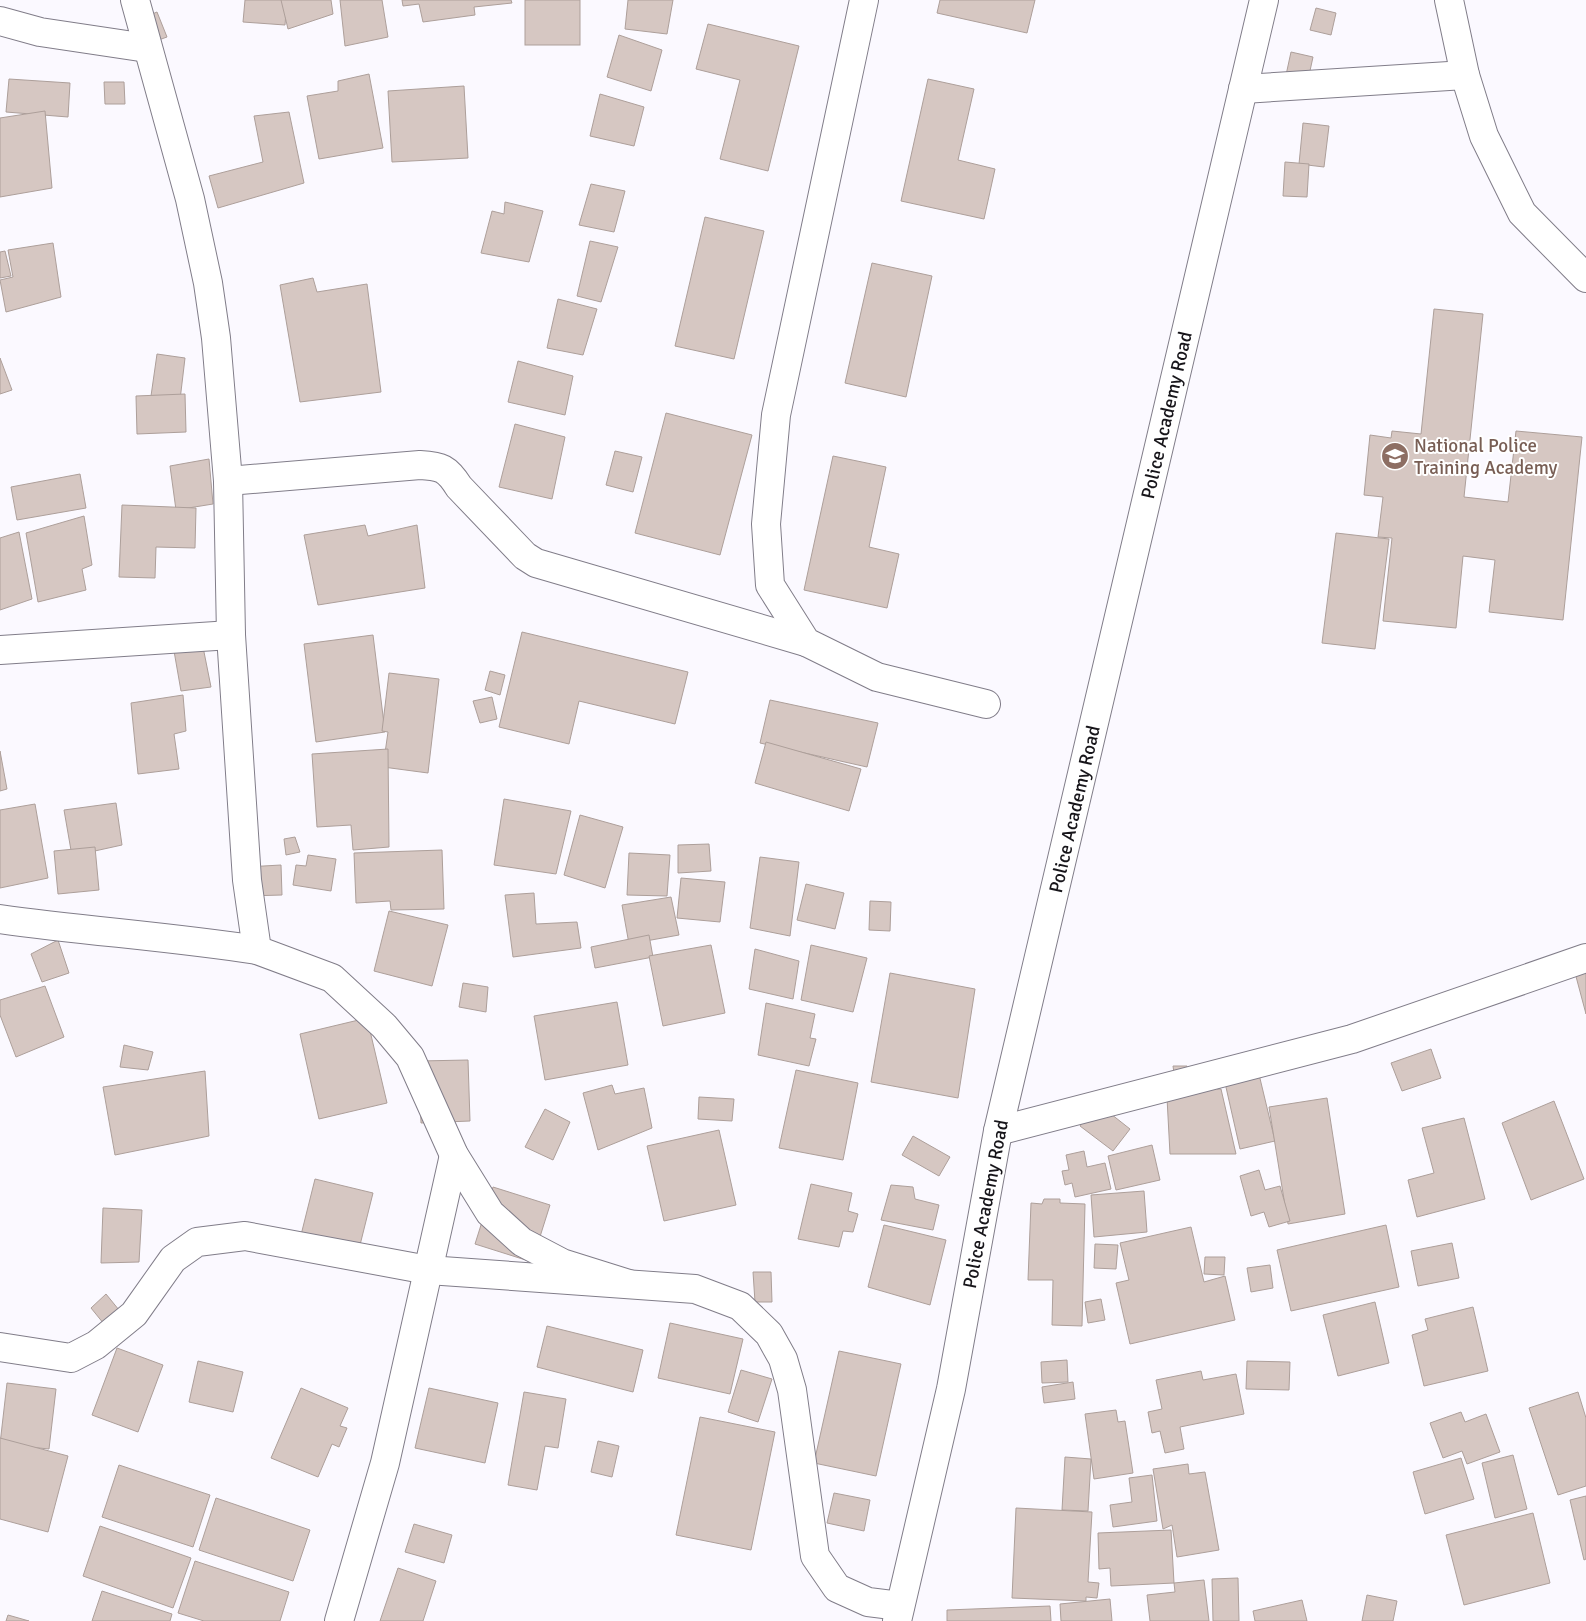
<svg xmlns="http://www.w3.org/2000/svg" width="1586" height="1621" font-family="Signika,sans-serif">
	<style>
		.building { fill: #d6c7c2; stroke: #ad9f9a }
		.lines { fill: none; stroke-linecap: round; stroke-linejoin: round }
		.street-casing { stroke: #817d89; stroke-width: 30 }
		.street { stroke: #fff; stroke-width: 28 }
		.labels { text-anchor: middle; stroke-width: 4; stroke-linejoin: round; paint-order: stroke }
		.street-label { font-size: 19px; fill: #17151a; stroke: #fff }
		.education-label { font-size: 19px; fill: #785e54; stroke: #fff; text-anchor: start }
	</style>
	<rect width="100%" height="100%" fill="#fbf9ff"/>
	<!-- building -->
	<g class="building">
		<path d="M245 0H287L285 25 243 22Z"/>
		<path d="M281 0H331L333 14 288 29Z"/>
		<path d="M340 0H382L388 37 345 46Z"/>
		<path d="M402 0H511L512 3 474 7 475 15 423 22 419 4 403 6Z"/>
		<rect x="525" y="0" width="55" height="45"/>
		<path d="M628 0H673L667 34 625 29Z"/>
		<path d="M940 0H1035L1027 33 937 13Z"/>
		<path d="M1316 8 1336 13 1331 35 1310 30Z"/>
		<path d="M157 12 167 37 142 46 133 22Z"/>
		<path d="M708 24 799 46 768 171 720 159 740 80 696 69Z"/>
		<path d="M619 35 662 50 651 91 607 77Z"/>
		<path d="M1291 52 1313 57 1308 80 1286 75Z"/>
		<path d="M369 74 383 148 319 159 307 96 338 91V81Z"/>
		<path d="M9 79 70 83 68 117 6 112Z"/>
		<path d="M928 79 974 89 958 160 995 169 984 219 901 201Z"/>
		<path d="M104 82H124L125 104H105Z"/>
		<path d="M464 86 468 158 392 162 388 91Z"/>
		<path d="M600 94 644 107 634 146 590 136Z"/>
		<path d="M45 111 52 188 0 197V118Z"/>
		<path d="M289 112 304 183 218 208 209 176 263 162 254 116Z"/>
		<path d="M1303 123 1329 126 1324 167 1299 164Z"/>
		<path d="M1285 162 1309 164 1307 197 1283 196Z"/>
		<path d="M591 184 625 191 614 232 579 225Z"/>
		<path d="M505 202 543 211 529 262 481 253 492 211 504 214Z"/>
		<path d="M705 217 764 231 734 359 675 346Z"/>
		<path d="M590 241 618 247 601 302 577 296Z"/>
		<path d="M53 243 61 297 6 312 0 280 13 277 8 250Z"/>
		<path d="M5 251 11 276 0 278V252Z"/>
		<path d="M872 263 932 276 906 397 845 383Z"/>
		<path d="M313 278 317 292 367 284 381 392 300 402 280 285Z"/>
		<path d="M558 299 597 309 583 355 547 348Z"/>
		<path d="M1434 309 1483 314 1464 497 1508 502 1516 431 1582 437 1563 620 1489 612 1495 560 1463 556 1456 628 1383 621 1392 538 1378 537 1383 497 1364 495 1370 435 1391 438 1392 431 1421 434Z"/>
		<path d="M157 354 185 358 180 400 151 396Z"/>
		<path d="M0 358 12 390 0 394Z"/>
		<path d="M518 361 573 376 565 415 508 402Z"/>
		<path d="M185 394 186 432 137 434 136 396Z"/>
		<path d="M666 413 752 435 720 555 635 533Z"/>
		<path d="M515 424 565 437 552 499 499 487Z"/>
		<path d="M615 451 642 457 633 492 606 485Z"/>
		<path d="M833 456 886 467 869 547 899 554 887 608 804 590Z"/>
		<path d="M209 459 213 504 176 510 170 466Z"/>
		<path d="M80 474 86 508 17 520 11 487Z"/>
		<path d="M122 505 196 508 195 548 156 547 155 578 119 577Z"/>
		<path d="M84 516 92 565 82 569 86 590 38 602 26 533Z"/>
		<path d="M365 525 368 536 417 525 425 588 318 605 304 535Z"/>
		<path d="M19 532 32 599 0 610V538Z"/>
		<path d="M1336 533 1389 539 1375 649 1322 643Z"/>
		<path d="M522 632 688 672 675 724 579 701 569 744 499 727Z"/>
		<path d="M373 635 385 732 316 742 304 644Z"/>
		<path d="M203 647 211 687 181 691 174 651Z"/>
		<path d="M490 671 505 675 500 695 485 690Z"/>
		<path d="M389 673 439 679 428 773 383 767 388 732 382 731Z"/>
		<path d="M183 695 186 731 174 734 179 769 138 774 131 703Z"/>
		<path d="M492 697 497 719 480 723 473 701Z"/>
		<path d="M770 700 878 723 867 767 760 743Z"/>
		<path d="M766 742 861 769 849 811 755 783Z"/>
		<path d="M388 749 389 847 353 850 351 825 317 827 312 754Z"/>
		<path d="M0 751 7 789 0 791Z"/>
		<path d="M504 799 571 811 556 874 494 865Z"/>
		<path d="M116 803 122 845 72 856 64 810Z"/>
		<path d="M35 804 48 878 0 888V810Z"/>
		<path d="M580 815 623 827 605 888 564 875Z"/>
		<path d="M295 837 300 852 286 855 284 839Z"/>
		<path d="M709 844 711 871 678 873V845Z"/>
		<path d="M95 847 99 890 58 894 54 851Z"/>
		<path d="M442 850 444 909 391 910 390 901 356 903 354 853Z"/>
		<path d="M629 853 670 855 667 896 627 895Z"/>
		<path d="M308 855 336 859 331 891 293 885 296 865 306 866Z"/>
		<path d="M760 857 799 862 790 936 750 928Z"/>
		<path d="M281 865 282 895 247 896 246 867Z"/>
		<path d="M681 878 725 882 720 922 677 918Z"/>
		<path d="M806 884 844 893 835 929 797 920Z"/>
		<path d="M534 893 536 924 577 922 581 948 513 957 505 895Z"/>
		<path d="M671 897 679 935 629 944 622 905Z"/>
		<path d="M870 901 891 902 890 931 869 930Z"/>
		<path d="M389 911 448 925 432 986 374 971Z"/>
		<path d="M649 935 653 957 595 968 591 947Z"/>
		<path d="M58 940 69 973 42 982 31 954Z"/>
		<path d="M711 945 725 1013 663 1026 649 956Z"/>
		<path d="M811 945 867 958 853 1012 801 1000Z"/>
		<path d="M755 949 799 961 793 999 749 989Z"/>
		<path d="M1586 966V1014L1574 969Z"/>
		<path d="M890 973 975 989 958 1098 871 1082Z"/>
		<path d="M463 983 488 987 486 1012 459 1007Z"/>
		<path d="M45 986 64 1037 16 1057 0 1015V1000Z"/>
		<path d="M617 1002 628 1065 545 1080 534 1016Z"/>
		<path d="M766 1003 815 1014 810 1038 816 1039 809 1066 758 1055Z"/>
		<path d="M367 1018 387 1103 319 1119 300 1034Z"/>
		<path d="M124 1045 153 1052 148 1070 120 1067Z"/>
		<path d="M1431 1049 1441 1078 1402 1091 1391 1063Z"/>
		<path d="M468 1060 470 1121 421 1123 419 1061Z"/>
		<path d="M1173 1066H1187V1079L1216 1080 1217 1089H1221L1236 1154H1170L1166 1079 1175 1080Z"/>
		<path d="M1257 1066 1275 1141 1240 1149 1223 1074Z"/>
		<path d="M796 1070 858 1083 843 1160 779 1148Z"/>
		<path d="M205 1071 209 1136 115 1155 103 1087Z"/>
		<path d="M612 1085 615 1094 644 1088 652 1128 598 1150 583 1093Z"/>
		<path d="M699 1097 734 1099 732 1121 698 1119Z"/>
		<path d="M1327 1098 1345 1214 1288 1224 1269 1107Z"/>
		<path d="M1554 1101 1584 1179 1531 1200 1502 1123Z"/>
		<path d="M1097 1103 1130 1129 1113 1151 1080 1126Z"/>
		<path d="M545 1109 570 1122 553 1160 525 1147Z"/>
		<path d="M1464 1118 1485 1199 1417 1217 1408 1180 1434 1173 1422 1128Z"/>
		<path d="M719 1130 736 1205 664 1221 647 1146Z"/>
		<path d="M913 1136 950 1157 939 1176 902 1155Z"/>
		<path d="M1152 1145 1160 1180 1116 1190 1108 1156Z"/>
		<path d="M1084 1151 1087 1167 1105 1163 1111 1189 1075 1197 1072 1183 1065 1185 1062 1171 1069 1170 1066 1155Z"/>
		<path d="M1259 1170 1265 1190 1280 1186 1290 1221 1269 1227 1264 1212 1251 1216 1240 1176Z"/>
		<path d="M315 1179 373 1193 359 1249 301 1235Z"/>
		<path d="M811 1184 852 1193 848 1211 858 1214 853 1232 843 1231 839 1247 798 1239Z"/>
		<path d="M891 1185 913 1187 915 1199 939 1205 933 1230 881 1220Z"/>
		<path d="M493 1187 550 1205 532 1262 475 1244Z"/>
		<path d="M1144 1191 1147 1232 1094 1237 1091 1195Z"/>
		<path d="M1044 1199H1060V1203L1085 1204 1082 1326 1052 1325 1053 1280H1028L1031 1203 1042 1204Z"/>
		<path d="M103 1208 142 1210 139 1262 101 1263Z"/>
		<path d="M884 1225 946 1240 930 1305 868 1287Z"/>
		<path d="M1386 1225 1399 1287 1291 1311 1277 1250Z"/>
		<path d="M1191 1227 1204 1282 1225 1276 1235 1320 1130 1344 1116 1283 1129 1280 1120 1243Z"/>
		<path d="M1452 1243 1459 1278 1418 1286 1411 1251Z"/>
		<path d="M1095 1244 1118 1245 1116 1269 1094 1268Z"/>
		<path d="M1205 1257H1225L1224 1275 1204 1274Z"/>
		<path d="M1270 1265 1273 1288 1251 1292 1247 1268Z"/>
		<path d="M753 1272H771L772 1302H755Z"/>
		<path d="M106 1294 119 1310 104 1324 91 1308Z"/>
		<path d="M1101 1299 1105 1320 1088 1323 1085 1302Z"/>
		<path d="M1375 1302 1389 1363 1338 1376 1323 1315Z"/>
		<path d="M1473 1307 1488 1371 1424 1386 1412 1335 1428 1330 1425 1319Z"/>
		<path d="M670 1323 743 1339 730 1394 658 1378Z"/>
		<path d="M547 1326 643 1350 633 1392 537 1367Z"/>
		<path d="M117 1348 163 1365 138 1432 92 1415Z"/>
		<path d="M839 1351 901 1364 876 1476 814 1463Z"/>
		<path d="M1067 1360 1068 1382 1042 1383 1041 1362Z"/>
		<path d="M198 1361 243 1372 233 1412 189 1402Z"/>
		<path d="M1247 1361 1290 1362 1289 1390 1246 1389Z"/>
		<path d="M741 1370 772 1379 758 1422 728 1412Z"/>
		<path d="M1201 1371 1203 1380 1236 1374 1244 1414 1180 1427 1184 1449 1165 1453 1160 1431 1152 1433 1148 1412 1162 1409 1156 1380Z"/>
		<path d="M1073 1382 1075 1399 1044 1403 1042 1387Z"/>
		<path d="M7 1383 56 1389 49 1449 0 1444Z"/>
		<path d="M301 1388 348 1408 340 1426 347 1428 339 1447 332 1444 318 1477 271 1458Z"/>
		<path d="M429 1388 498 1403 485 1463 415 1448Z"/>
		<path d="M524 1392 566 1399 558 1448 545 1446 537 1490 508 1485Z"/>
		<path d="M1578 1392 1586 1418V1486L1558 1495 1529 1408Z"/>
		<path d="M1116 1410 1118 1422 1125 1421 1133 1473 1094 1479 1085 1414Z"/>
		<path d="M1461 1412 1465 1422 1486 1414 1500 1452 1467 1464 1462 1451 1443 1458 1430 1423Z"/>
		<path d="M700 1417 775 1432 751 1550 676 1535Z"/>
		<path d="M0 1438 68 1456 48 1532 0 1519Z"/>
		<path d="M598 1441 619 1446 612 1477 591 1472Z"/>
		<path d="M1513 1455 1527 1509 1495 1518 1482 1463Z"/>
		<path d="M1065 1457 1091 1459 1088 1511 1062 1510Z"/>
		<path d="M1461 1458 1474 1499 1425 1514 1413 1472Z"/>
		<path d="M1188 1464 1189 1474 1205 1472 1219 1550 1177 1557 1172 1525 1163 1529 1153 1469Z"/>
		<path d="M119 1465 210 1495 193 1547 102 1517Z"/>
		<path d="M1152 1475 1157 1521 1113 1527 1110 1505 1132 1502 1129 1478Z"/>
		<path d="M834 1493 870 1500 864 1531 827 1523Z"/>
		<path d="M1586 1496V1559L1584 1560 1570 1500Z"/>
		<path d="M216 1498 310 1530 293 1581 199 1550Z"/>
		<path d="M1016 1508 1092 1512 1088 1582 1099 1583 1097 1598 1086 1597V1601L1012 1598Z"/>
		<path d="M1533 1513 1550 1583 1464 1605 1446 1535Z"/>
		<path d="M414 1524 452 1535 444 1563 405 1552Z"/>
		<path d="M100 1526 191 1558 173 1608 83 1576Z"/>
		<path d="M1171 1530 1174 1583 1111 1586 1110 1568 1099 1569 1098 1533Z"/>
		<path d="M195 1561 289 1592 280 1621H204L178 1613Z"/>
		<path d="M398 1568 436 1581 423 1621H380Z"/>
		<path d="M1238 1578 1239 1621H1213L1212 1579Z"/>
		<path d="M1204 1580 1209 1621H1150L1147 1595 1175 1592 1174 1583Z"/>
		<path d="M102 1591 172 1614 170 1621H92Z"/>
		<path d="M1367 1595 1397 1601 1393 1621H1362Z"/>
		<path d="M1110 1599 1112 1621H1061L1060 1604Z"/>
		<path d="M1302 1600 1307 1621H1255L1253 1611Z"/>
		<path d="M1050 1606 1051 1621H947V1610Z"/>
		<path d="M8 1615 29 1621H6Z"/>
	</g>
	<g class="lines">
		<!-- street casing -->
		<g class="street-casing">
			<g id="street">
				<path d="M135 0 190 199 208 283 216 338 228 481 231 635 247 880 257 950 332 978 384 1026 410 1057 454 1155 490 1213 522 1242 562 1263 629 1284"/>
				<path d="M864 0 776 415 766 524 770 585 806 642 877 677 986 704"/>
				<path d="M1449 0 1465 75 1484 136 1522 213 1586 278"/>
				<path d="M0 21 40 32 147 48"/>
				<path d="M1243 89 1465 75"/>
				<path d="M228 481 420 465C441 466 447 468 459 487L525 556 536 563 806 642"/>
				<path d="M0 650 231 635"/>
				<path d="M0 919C86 931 172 937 257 950"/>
				<path d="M998 1131 1352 1039 1586 958"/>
				<path d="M0 1347 71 1358 96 1345 134 1314 173 1259 197 1242 245 1236 428 1270 695 1289 740 1306 769 1334 783 1359 792 1390 815 1556 837 1588 868 1602 900 1606"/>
				<path d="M339 1621 385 1463 454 1155"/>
				<path d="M897 1621 951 1389 998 1131 1264 0"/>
			</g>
		</g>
		<!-- street -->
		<use href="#street" class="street"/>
	</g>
	<!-- icons -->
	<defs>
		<g id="school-disc" transform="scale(1.4375)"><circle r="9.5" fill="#8d6e63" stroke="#fff"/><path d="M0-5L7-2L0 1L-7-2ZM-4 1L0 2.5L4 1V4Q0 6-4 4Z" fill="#fff"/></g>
	</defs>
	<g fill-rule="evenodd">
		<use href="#school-disc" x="1395" y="456"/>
	</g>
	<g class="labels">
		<!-- street labels -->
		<g class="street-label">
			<text transform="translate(1166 415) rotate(-77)" y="7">Police Academy Road</text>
			<text transform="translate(1074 809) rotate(-77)" y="7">Police Academy Road</text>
			<text transform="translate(985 1204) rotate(-79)" y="7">Police Academy Road</text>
		</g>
		<!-- education labels -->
		<g class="education-label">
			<text x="1414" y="452">National Police<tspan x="1414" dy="22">Training Academy</tspan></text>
		</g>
	</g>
</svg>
